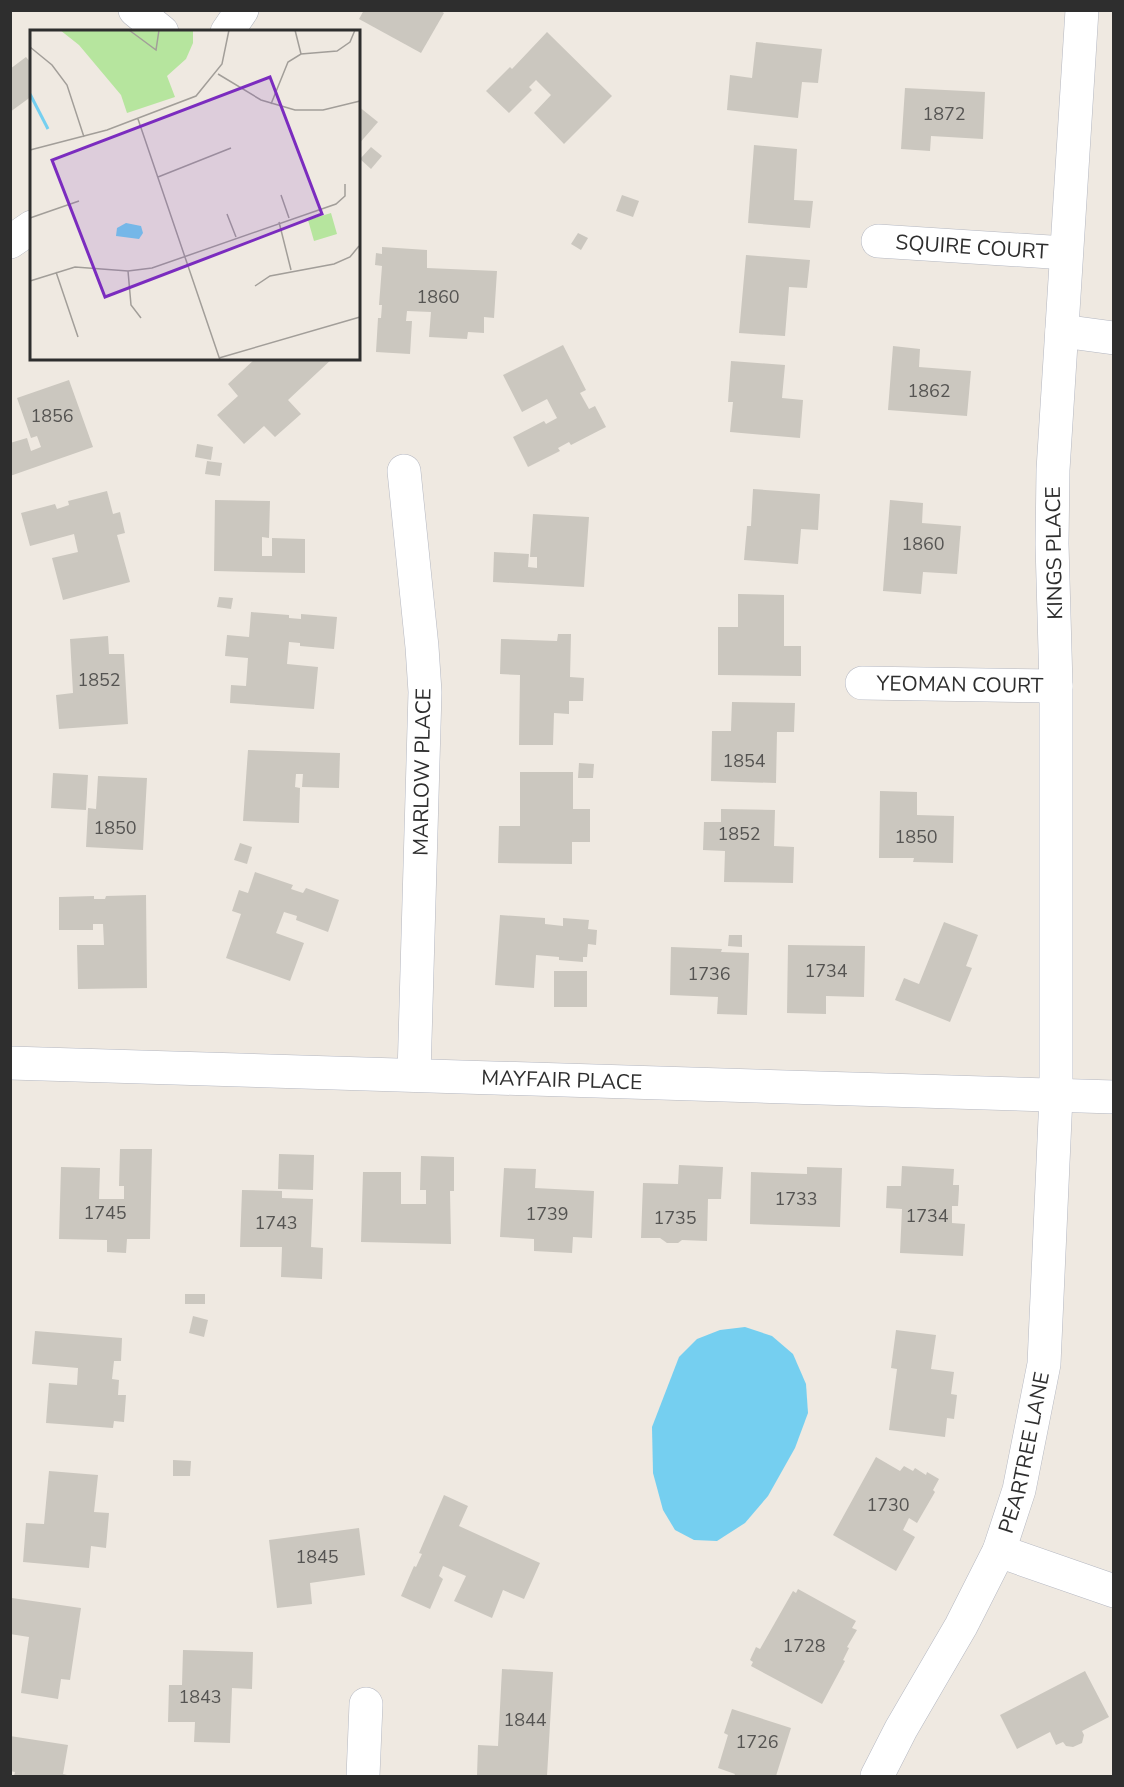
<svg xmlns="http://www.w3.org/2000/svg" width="1124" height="1787" font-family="'Nunito Sans',sans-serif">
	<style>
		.water { fill: #75cff0 }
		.building { fill: #cbc7bf }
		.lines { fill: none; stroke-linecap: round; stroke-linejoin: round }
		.minor-casing { stroke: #b4b7c1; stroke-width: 34 }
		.tertiary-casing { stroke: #b4b7c1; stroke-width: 34 }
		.minor { stroke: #fff; stroke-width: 33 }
		.tertiary { stroke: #fff; stroke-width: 33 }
		.labels { text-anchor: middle; stroke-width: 4.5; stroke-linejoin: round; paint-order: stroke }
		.number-label { font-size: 18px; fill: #555452 }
		.street-label { font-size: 21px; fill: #2e2e2e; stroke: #fff }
		.inset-river { fill: none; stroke: #75cff0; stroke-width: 3 }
		.inset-road { fill: none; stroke: #a29e99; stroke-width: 1.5 }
		.view { fill: #7b2cbf; fill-opacity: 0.15; stroke: #7b2cbf; stroke-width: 3 }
		.inset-edge { fill: none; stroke: #2e2e2e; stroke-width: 3 }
	</style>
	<rect width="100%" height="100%" fill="#efe9e1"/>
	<!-- water -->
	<path class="water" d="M745 1327 772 1336 793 1354 806 1384 808 1413 795 1448 768 1496 745 1523 717 1541 694 1540 675 1530 663 1510 653 1473 652 1427 679 1357 697 1339 720 1330Z"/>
	<!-- building -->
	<g class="building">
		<path d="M364 10H439L444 13 421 53 359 19Z"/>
		<path d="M547 32 612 96 564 144 534 113 551 95 536 80 529 87 532 90 509 113 486 91 510 67 512 69Z"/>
		<path d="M756 42 822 49 818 83 802 82 798 118 727 110 730 75 752 78Z"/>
		<path d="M26 57 32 64V96L10 112V69Z"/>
		<path d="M905 88 985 92 983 139 931 136 930 151 901 149Z"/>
		<path d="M358 106 378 122 358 145Z"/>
		<path d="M754 145 797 149 794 200 813 201 810 228 748 223Z"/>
		<path d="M371 147 382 156 371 169 360 159Z"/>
		<path d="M622 195 639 201 633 217 616 211Z"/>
		<path d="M578 233 588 238 581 250 571 244Z"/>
		<path d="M382 247 427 250V268L497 271 494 318 484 317V333L468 332 467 339 429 337 431 312 407 311 406 321H412L410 354 376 352 378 318H381L382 305H379L382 266 375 265 376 253 382 254Z"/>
		<path d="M746 255 810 260 807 288 789 287 785 336 739 333Z"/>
		<path d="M563 345 586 390 580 393 589 409 595 406 606 427 571 445 569 442 558 448 560 451 528 467 513 437 544 421 546 424 557 418 547 399 522 412 503 375Z"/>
		<path d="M893 346 920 349 919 367 971 371 967 416 888 410Z"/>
		<path d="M256 358H333L288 400 301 414 275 437 264 426 244 444 217 415 238 396 228 384Z"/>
		<path d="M731 361 785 365 782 398 803 400 800 438 730 432 733 402H728Z"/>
		<path d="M69 380 93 447 10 476V443L27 438 31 451 41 447 37 436 31 438 17 398Z"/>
		<path d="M197 444 213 447 211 460 195 457Z"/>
		<path d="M207 461 222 463 220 476 205 474Z"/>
		<path d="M753 489 820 494 818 530 801 529 798 564 744 560 747 526H751Z"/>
		<path d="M107 491 113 514 120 512 125 533 117 535 130 582 63 600 52 558 78 552 74 534 30 546 21 513 55 504 57 509 69 505 68 501Z"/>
		<path d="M215 500 270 501 269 538 262 537V556H272V538L305 539V573L214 571Z"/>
		<path d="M890 500 923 503 922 523 961 526 957 574 923 572 921 594 883 591Z"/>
		<path d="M533 514 589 517 584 587 493 582 494 552 529 554 528 567 537 568V557H530Z"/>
		<path d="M738 594 784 595V646H801V676L718 675V627H738Z"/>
		<path d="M219 597 233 598 231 609 217 607Z"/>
		<path d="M251 612 289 615V618L301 619V614L337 617 334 649 300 646V643L289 642 287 664 318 667 314 709 230 703 231 685 246 686 248 658 225 656 227 635 249 637Z"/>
		<path d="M558 634H571L570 677 584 678 583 701H569V714L554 713 553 745H519L520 675 500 674 501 639 557 641Z"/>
		<path d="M108 636 109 654H124L128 724 59 729 56 695 73 693 70 639Z"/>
		<path d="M732 702 795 703 794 732H777L776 783 711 781 712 731H731Z"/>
		<path d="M248 750 340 753 339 788 302 787 303 774H296L295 787 300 788 299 823 243 821Z"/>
		<path d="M579 763 594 764 593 778H578Z"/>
		<path d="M520 772H573V809H590V842H572V864L498 863 499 826H520Z"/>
		<path d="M53 773 88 775 86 810 51 808Z"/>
		<path d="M98 776 147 778 143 850 86 847 88 808 96 809Z"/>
		<path d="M880 791 917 792V815L954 816 953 863 913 862 914 858H879Z"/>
		<path d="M721 809 775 810 774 846 794 847 793 883 724 882 725 851 703 850 704 822H721Z"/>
		<path d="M240 843 252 847 247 864 234 860Z"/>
		<path d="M255 872 293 885 291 889 303 893 306 888 339 900 328 932 296 920 297 916 284 912 276 933 304 943 290 981 226 958 241 914 232 911 239 890 248 893Z"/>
		<path d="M146 895 147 988 78 989 77 945H104L103 924H93V930H59V897L94 896V899H105L106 896Z"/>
		<path d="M500 915 545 918V924L563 926V918L589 920 588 929 597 930 596 945 588 944 587 957H583V962L559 960V957L536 955 534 988 495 985Z"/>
		<path d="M944 922 978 935 966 966 972 968 950 1022 895 1000 904 978 919 984Z"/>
		<path d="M729 935H742V947L728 946Z"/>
		<path d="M788 945 865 946 864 997 826 996V1014L787 1013Z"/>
		<path d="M671 947 722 949 721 952 749 953 747 1015 717 1014 718 997 670 995Z"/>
		<rect x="554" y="971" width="33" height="36"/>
		<path d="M120 1149H152L150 1239H127L126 1253 107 1252V1240L59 1239 61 1167 100 1168 99 1199H124V1186H119Z"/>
		<path d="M279 1154 314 1155 313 1190 278 1189Z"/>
		<path d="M421 1156 454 1157V1191H450L451 1244 361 1242 363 1172H401V1204H426V1190H420Z"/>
		<path d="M679 1165 723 1167 721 1199H708L707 1241 682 1240 678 1243H667L660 1238H641L643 1183 678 1184Z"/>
		<path d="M902 1166 954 1169 953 1185H959V1189L958 1206H952V1223L965 1224 963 1256 900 1253 902 1209 886 1208 887 1186H901Z"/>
		<path d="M807 1167 842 1168 840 1227 750 1224 751 1172 807 1174Z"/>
		<path d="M504 1168 536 1169 535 1188 594 1191 592 1238 573 1237 572 1253 534 1251V1239L500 1237Z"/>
		<path d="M242 1190 282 1191V1198L313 1199 311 1247 323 1248 322 1279 281 1277 282 1247H240Z"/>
		<rect x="185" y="1294" width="20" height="10"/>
		<path d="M193 1316 208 1320 204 1337 189 1333Z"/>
		<path d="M896 1330 936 1335 931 1369 954 1372 951 1394 957 1395 954 1419 947 1418 945 1437 889 1430 897 1369 891 1368Z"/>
		<path d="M35 1331 122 1338 121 1361H114L112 1379 119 1380 118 1395H126L124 1422 114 1421 113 1428 46 1423 49 1383 77 1385 78 1368 32 1364Z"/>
		<path d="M876 1457 900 1471 904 1466 913 1471 915 1468 926 1475 927 1472 939 1479 933 1490 935 1492 917 1523 909 1518 903 1530 915 1537 896 1571 833 1535Z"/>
		<path d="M173 1460 191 1461 190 1476H173Z"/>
		<path d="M49 1471 98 1475 94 1512 109 1513 106 1548 91 1546 89 1568 23 1562 26 1523 44 1524Z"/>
		<path d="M444 1495 468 1506 459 1526 540 1563 524 1599 503 1590 492 1618 454 1601 466 1576 443 1566 439 1576 443 1579 430 1609 401 1596 414 1566 416 1567 422 1554 419 1553Z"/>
		<path d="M359 1528 365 1575 310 1583 312 1604 277 1608 269 1540Z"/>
		<path d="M798 1589 856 1621 852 1628 857 1630 847 1647 849 1648 843 1660 845 1661 822 1704 751 1666 753 1662 750 1660 756 1647 760 1649 793 1591 796 1593Z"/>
		<path d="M12 1598 81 1608 70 1680 61 1679 58 1699 21 1693 29 1637 10 1634Z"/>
		<path d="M183 1650 253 1652 252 1689 232 1688 230 1743 194 1742 195 1722H168L169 1685H182Z"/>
		<path d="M502 1669 553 1672 547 1776H477L478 1745 498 1746Z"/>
		<path d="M1085 1671 1109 1717 1082 1731 1084 1735 1082 1743 1073 1747 1066 1746 1063 1742 1056 1745 1050 1732 1017 1749 1000 1715Z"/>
		<path d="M732 1709 791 1728 776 1776H734L735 1774 718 1768 728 1735 724 1733Z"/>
		<path d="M10 1736 68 1745 63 1774 71 1776H14L15 1772 10 1771Z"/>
	</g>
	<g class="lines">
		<!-- minor casing -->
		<g class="minor-casing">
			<g id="minor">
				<path d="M135 10 162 32"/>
				<path id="s1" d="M878 241 1066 253"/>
				<path d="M1062 331 1114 338"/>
				<path d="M404 471 422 647 425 692 414 1075"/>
				<path id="s2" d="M862 683 1056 686"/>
				<path id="s3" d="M10 1063 1114 1097"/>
				<path d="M999 1551 1114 1591"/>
				<path d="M363 1776 366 1704"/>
				<path id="s4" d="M877 1776 901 1729 961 1626 999 1551 1019 1490 1044 1364 1056 1096V686L1052 544 1053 470 1082 10"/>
			</g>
		</g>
		<!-- tertiary casing -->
		<g class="tertiary-casing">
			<g id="tertiary">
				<path d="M227 32 242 10"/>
				<path d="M10 242 32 227"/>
			</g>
		</g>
		<!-- minor -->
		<use href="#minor" class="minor"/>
		<!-- tertiary -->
		<use href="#tertiary" class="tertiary"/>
	</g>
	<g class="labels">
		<!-- number labels -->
		<g class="number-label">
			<text x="944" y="120">1872</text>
			<text x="438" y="303">1860</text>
			<text x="929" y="397">1862</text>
			<text x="52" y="422">1856</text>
			<text x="923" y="550">1860</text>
			<text x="99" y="686">1852</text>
			<text x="744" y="767">1854</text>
			<text x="115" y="834">1850</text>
			<text x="739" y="840">1852</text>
			<text x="916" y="843">1850</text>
			<text x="826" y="977">1734</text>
			<text x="709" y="980">1736</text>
			<text x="796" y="1205">1733</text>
			<text x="105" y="1219">1745</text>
			<text x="547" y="1220">1739</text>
			<text x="927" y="1222">1734</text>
			<text x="675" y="1224">1735</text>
			<text x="276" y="1229">1743</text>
			<text x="888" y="1511">1730</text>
			<text x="317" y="1563">1845</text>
			<text x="804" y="1652">1728</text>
			<text x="200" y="1703">1843</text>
			<text x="525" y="1726">1844</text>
			<text x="757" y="1748">1726</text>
		</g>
		<!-- street labels -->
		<g class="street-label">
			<text dy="7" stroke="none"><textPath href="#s1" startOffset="94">SQUIRE COURT</textPath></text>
			<text transform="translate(1054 553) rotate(-91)" y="7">KINGS PLACE</text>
			<text dy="7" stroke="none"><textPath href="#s2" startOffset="98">YEOMAN COURT</textPath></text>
			<text transform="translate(422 772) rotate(-89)" y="7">MARLOW PLACE</text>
			<text dy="7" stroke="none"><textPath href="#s3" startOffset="552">MAYFAIR PLACE</textPath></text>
			<text dy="7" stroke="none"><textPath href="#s4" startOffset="358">PEARTREE LANE</textPath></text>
		</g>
	</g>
	<!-- overview -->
	<g transform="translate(30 30)">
		<rect width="330" height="330" fill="#efe9e1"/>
		<path d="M30 0H163V13L156 29 137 46 145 67 97 83 91 65 49 15ZM301 183 307 204 284 211 278 190Z" fill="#b6e59e"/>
		<path d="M96 193 111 196 113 203 109 209 86 206 87 198Z" fill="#75cff0"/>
		<path class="inset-river" d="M0 64 18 99"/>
		<path class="inset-road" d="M99 0 126 20 129 0M265 0 271 24M0 17 22 35 37 55 54 107M188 44 231 70 265 80H293L330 71M241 74 258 32 271 24 307 21 320 12 325 0M108 89 190 330M0 120 77 100 166 66 192 34 199 0M128 147 201 118M251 165 259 188M197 184 206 207M0 188 49 171M249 192 261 240M98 241 101 275 111 288M26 242 48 307M0 251 45 237 98 241 122 238 306 174 315 166V154M225 256 240 246 304 234 320 227 329 216M189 328 330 287"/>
		<path class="view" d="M240 47 292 184 75 267 22 130Z"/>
		<rect width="330" height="330" class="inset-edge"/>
	</g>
	<!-- border -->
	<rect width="1124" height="1787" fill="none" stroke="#2e2e2e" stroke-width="24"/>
</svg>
